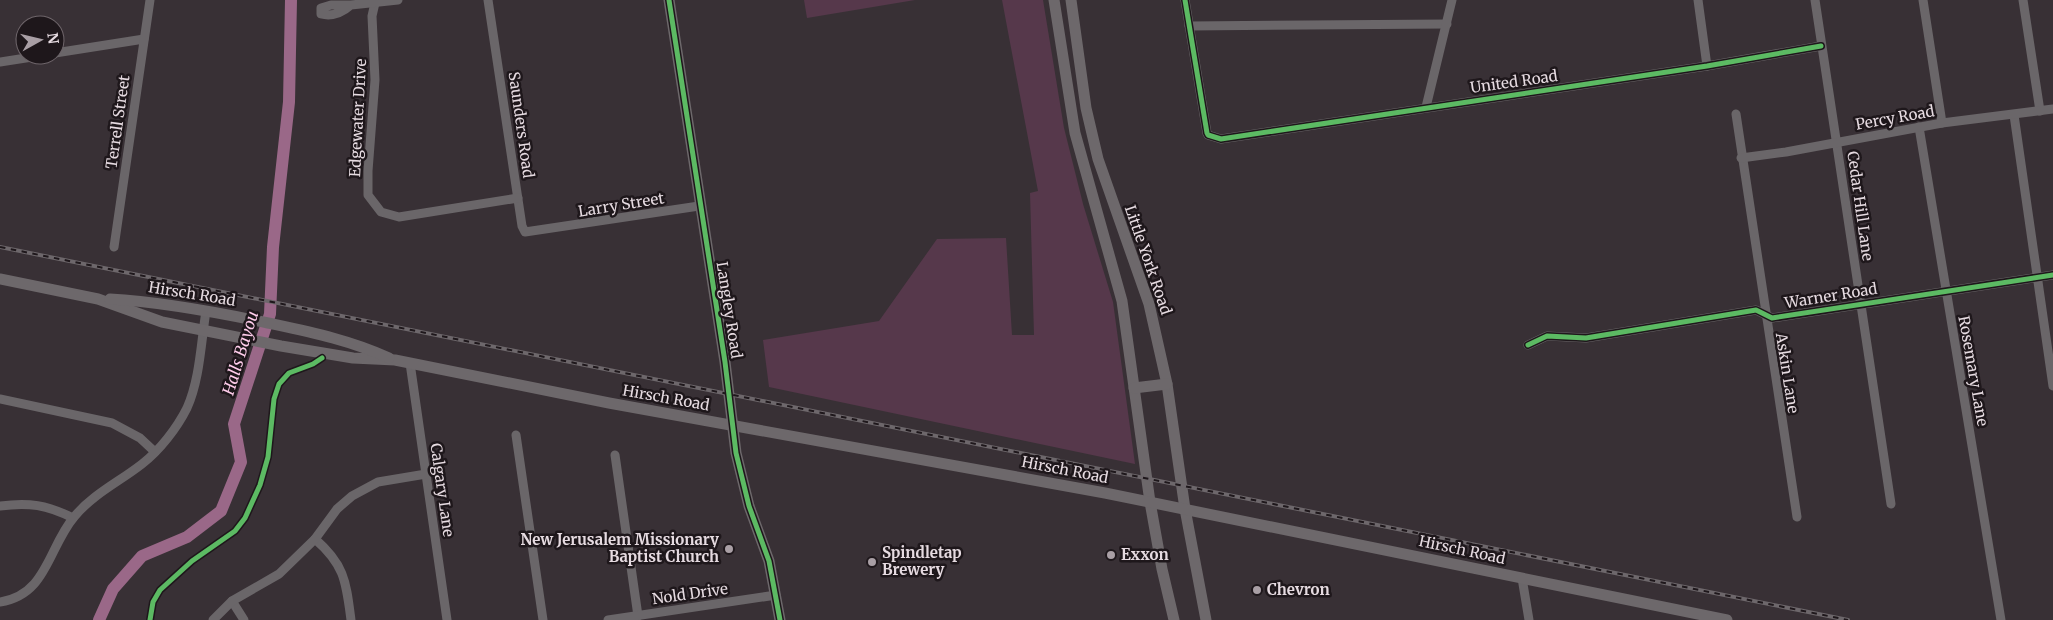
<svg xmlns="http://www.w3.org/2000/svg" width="2053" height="620" font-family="Merriweather,serif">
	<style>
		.green { fill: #56384b }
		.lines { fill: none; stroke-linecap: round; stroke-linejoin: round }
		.river { stroke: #9a6888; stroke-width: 12 }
		.street { stroke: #6a6669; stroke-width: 9 }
		.secondary { stroke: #6d686b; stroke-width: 11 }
		.rail-casing { stroke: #6d676b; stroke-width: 4 }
		.rail { stroke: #1e171b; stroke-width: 2; stroke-dasharray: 5.5; stroke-linecap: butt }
		.cycleway-casing { stroke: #1e171b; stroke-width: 8 }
		.cycleway { stroke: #5cba63; stroke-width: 5 }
		.poi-dot { fill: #a99fa5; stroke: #1e171b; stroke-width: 2 }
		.labels { text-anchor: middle; stroke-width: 5; stroke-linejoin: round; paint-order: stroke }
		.street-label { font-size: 15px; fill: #e6dbe1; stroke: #1e171b }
		.poi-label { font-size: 15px; font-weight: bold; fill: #e6dbe1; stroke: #1e171b; text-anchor: start }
		.water-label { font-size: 16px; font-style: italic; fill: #ffcdeb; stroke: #1e171b }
	</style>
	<rect width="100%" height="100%" fill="#383035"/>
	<!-- green -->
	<g class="green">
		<path d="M804 0H915L807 18Z"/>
		<path d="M1002 0H1043L1064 128 1083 204 1113 302 1135 464 769 387 763 340 879 321 937 239 1006 238 1012 335H1034L1030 193 1038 191Z"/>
	</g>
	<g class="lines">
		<!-- river -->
		<path class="river" d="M99 620 113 589 142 556 187 537 221 511 241 462 234 424 270 314 273 247 289 102 291 0"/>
		<!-- street -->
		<g class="street">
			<path d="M488 0 522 226 525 232 699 206"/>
			<path d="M1185 0 1207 133 1208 135 1221 139 1707 66 1821 46"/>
			<path d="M1698 0 1707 66"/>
			<path d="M1815 0 1891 504"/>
			<path d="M1923 0 1942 123"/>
			<path d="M2023 0 2040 111"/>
			<path d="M375 3 372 16 375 80 368 171V195L381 212 399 217 518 198"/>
			<path d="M351 5C342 13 333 17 321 14V8L331 5H351L398 0"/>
			<path d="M1189 26 1447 24"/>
			<path d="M55 53 144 39"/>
			<path d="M0 62 45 55"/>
			<path d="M1426 107 1452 0"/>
			<path d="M1736 114 1797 517"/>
			<path d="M2014 115 2053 386"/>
			<path d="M1919 127 2001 620"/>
			<path d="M1741 158 1786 152 1942 123 2053 109"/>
			<path d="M114 247 150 0"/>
			<path d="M1528 345 1547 336 1586 338 1756 310 1772 318 2053 275"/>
			<path d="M410 363 447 620"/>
			<path d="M0 399 112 423 140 438 155 452"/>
			<path d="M516 435 543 620"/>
			<path d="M615 455 638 616"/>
			<path d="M0 506C29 502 47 505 73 518"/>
			<path d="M315 539C345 565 346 582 351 620"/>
			<path d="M1522 578 1529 620"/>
			<path d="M232 601 244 620"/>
			<path d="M0 602C47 595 48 548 74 517 93 494 119 482 142 464 160 450 177 428 187 408 200 379 201 342 206 311"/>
			<path d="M213 620 232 601 279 574 315 539 337 509 352 496 378 482 426 474"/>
			<path d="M608 620 776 595"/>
		</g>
		<!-- secondary -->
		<g class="secondary">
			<path d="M669 0 725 362 736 453 749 506 769 561 780 620"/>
			<path d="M1054 0 1075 133 1122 301 1150 502 1162 569 1174 620"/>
			<path d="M1071 0 1086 108 1098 159 1149 304 1167 384 1185 509 1206 620"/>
			<path d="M0 279 98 299 162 322 281 346 353 358 395 360 609 403 1105 493 1727 620"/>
			<path d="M110 299C163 302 216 312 268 323 310 332 350 340 389 358"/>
			<path d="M1134 388 1167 384"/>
		</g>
		<!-- rail casing -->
		<g class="rail-casing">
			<path id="rail" d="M0 247 1848 620"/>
		</g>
		<!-- rail -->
		<use href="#rail" class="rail"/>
		<!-- cycleway casing -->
		<g class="cycleway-casing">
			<g id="cycleway">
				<path d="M669 0 725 362 736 453 749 506 769 561 780 620"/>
				<path d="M1185 0 1207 133 1208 135 1221 139 1707 66 1821 46"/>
				<path d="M1528 345 1547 336 1586 338 1756 310 1772 318 2053 275"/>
				<path d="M150 620 153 602 160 590 192 561 235 531 245 518 260 485 268 457 274 399 279 384 289 373 313 364 322 358"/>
			</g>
		</g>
		<!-- cycleway -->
		<use href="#cycleway" class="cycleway"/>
	</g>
	<!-- markers -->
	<g class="poi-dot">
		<circle cx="729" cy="549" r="5"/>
		<circle cx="1111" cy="555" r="5"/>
		<circle cx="872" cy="562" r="5"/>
		<circle cx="1257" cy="590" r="5"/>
	</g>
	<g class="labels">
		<!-- street labels -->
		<g class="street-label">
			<text transform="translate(1514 82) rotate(-8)" y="5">United Road</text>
			<text transform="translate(358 118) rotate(-87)" y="5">Edgewater Drive</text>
			<text transform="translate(1895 118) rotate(-10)" y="5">Percy Road</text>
			<text transform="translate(118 122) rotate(-82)" y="5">Terrell Street</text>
			<text transform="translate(521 125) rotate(82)" y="5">Saunders Road</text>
			<text transform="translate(621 205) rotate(-9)" y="5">Larry Street</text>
			<text transform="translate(1860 206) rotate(82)" y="5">Cedar Hill Lane</text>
			<text transform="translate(1148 260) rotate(71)" y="5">Little York Road</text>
			<text transform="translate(192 294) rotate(9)" y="5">Hirsch Road</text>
			<text transform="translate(1831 296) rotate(-9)" y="5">Warner Road</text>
			<text transform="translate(729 310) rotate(81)" y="5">Langley Road</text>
			<text transform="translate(1973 371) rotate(80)" y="5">Rosemary Lane</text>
			<text transform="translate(1787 373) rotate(81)" y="5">Askin Lane</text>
			<text transform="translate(666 398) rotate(10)" y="5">Hirsch Road</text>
			<text transform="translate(1065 470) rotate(11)" y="5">Hirsch Road</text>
			<text transform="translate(442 490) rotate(82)" y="5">Calgary Lane</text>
			<text transform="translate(1462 550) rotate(12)" y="5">Hirsch Road</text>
			<text transform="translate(690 594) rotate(-8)" y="5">Nold Drive</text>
		</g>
		<!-- poi labels -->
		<g class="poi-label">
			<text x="719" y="545" text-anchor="end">New Jerusalem Missionary<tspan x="719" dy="17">Baptist Church</tspan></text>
			<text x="882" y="558">Spindletap<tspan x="882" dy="17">Brewery</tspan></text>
			<text x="1121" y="560">Exxon</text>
			<text x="1267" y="595">Chevron</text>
		</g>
		<!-- water labels -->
		<g class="water-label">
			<text transform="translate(240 353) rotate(-73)" y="6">Halls Bayou</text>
		</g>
	</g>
	<!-- north arrow -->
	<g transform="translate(40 40) rotate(82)"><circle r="24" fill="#1e171b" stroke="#6e656a"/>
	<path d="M0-4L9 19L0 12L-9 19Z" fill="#a99fa5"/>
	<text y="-8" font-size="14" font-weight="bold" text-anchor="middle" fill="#e6dbe1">N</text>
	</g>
</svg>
